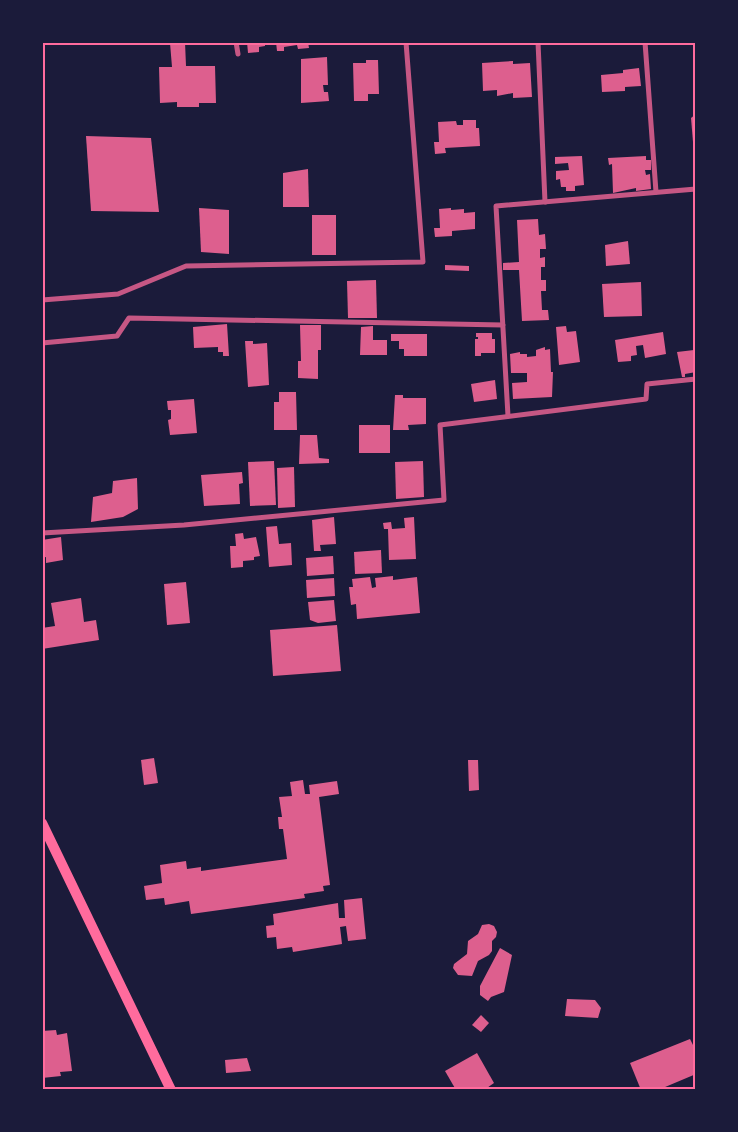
<svg xmlns="http://www.w3.org/2000/svg" width="738" height="1132" font-family="Figtree,sans-serif">
	<style>
		.building { fill: #dd5f8e }
		.lines { fill: none; stroke-linecap: round; stroke-linejoin: round }
		.minor { stroke: #c65784; stroke-width: 5 }
		.secondary { stroke: #ff6b9d; stroke-width: 10 }
		.neatline { fill: none; stroke: #ff6b9d; stroke-width: 2 }
	</style>
	<rect width="100%" height="100%" fill="#1b1b3a"/>
	<!-- building -->
	<g class="building">
		<path d="M173 42H185L186 66H215L216 103H199V107H177V102L160 103 159 67H172L170 43Z"/>
		<path d="M247 42H265V46L259 47V52L248 53Z"/>
		<path d="M276 42H308L309 48 298 49 297 45 284 47V51H277Z"/>
		<path d="M327 57 328 85H323L324 92H328L329 101 301 103V59Z"/>
		<path d="M366 60H378L379 94H368V101H354L353 63H366Z"/>
		<path d="M513 61V64L530 63 532 97 513 98V93L497 96V90L483 91 482 63Z"/>
		<path d="M639 68 641 86 625 87V91L602 92 601 75 623 73V70Z"/>
		<path d="M696 114V142H693L691 118Z"/>
		<path d="M463 120H476V128H479L480 146 445 148 446 153 435 154 434 142H439L438 122 456 121 457 125H463Z"/>
		<path d="M86 136 151 138 159 212 91 211Z"/>
		<path d="M582 156 584 185 575 186V191H566V187H561L560 179 556 180V171L569 170 568 163 555 164V157Z"/>
		<path d="M646 156V160H651V170H645L646 175 650 174 651 189 636 191V188L613 193 612 164 609 165 608 158Z"/>
		<path d="M308 169 309 207H283V173Z"/>
		<path d="M199 208 229 210V254L201 252Z"/>
		<path d="M451 208V210L464 209V213L475 212V229L452 231V236L435 237 434 228H440L439 209Z"/>
		<rect x="312" y="215" width="24" height="40"/>
		<path d="M538 219 539 235 545 234 546 249H540V258L545 257V267H541V280H546V291H541L542 310H548L549 320 522 321 519 270H503V263L519 262 517 220Z"/>
		<path d="M628 241 630 264 606 266 605 245Z"/>
		<path d="M445 265 469 266V271L445 270Z"/>
		<path d="M376 280 377 318H348L347 281Z"/>
		<path d="M641 282 642 316 604 317 602 284Z"/>
		<path d="M227 324 229 356H223V352H218V347L194 348 193 327Z"/>
		<path d="M300 325H321V350H318V379L298 378V361H301Z"/>
		<path d="M373 326V340H387V355H360L361 327Z"/>
		<path d="M566 326 567 332 576 331 580 362 559 365 556 327Z"/>
		<path d="M663 332 666 354 645 358 643 345 636 346 637 355 631 356V361L618 362 615 340Z"/>
		<path d="M476 333H492V339H495V353H481V356H475V339H478V337H476Z"/>
		<path d="M391 334H427V356H404V349H399V341H391Z"/>
		<path d="M245 341H253V344L267 343 269 385 248 387Z"/>
		<path d="M545 347V350L550 349 551 372H553L552 397 513 399 512 383 527 382V373H511L510 354 520 352V354H527V357L536 356V350Z"/>
		<path d="M694 350 696 372 685 374V377H682L677 352Z"/>
		<path d="M495 380 497 399 474 402 471 384Z"/>
		<path d="M279 392H296L297 430H274V402H279Z"/>
		<path d="M395 395H403V398H426V424L408 425 409 430H393Z"/>
		<path d="M194 399 197 433 170 435 168 420 171 419V410H168L167 401Z"/>
		<rect x="359" y="425" width="31" height="28"/>
		<path d="M300 435H317L319 458 329 459V463L299 464Z"/>
		<path d="M274 461 276 505 250 506 248 462Z"/>
		<path d="M423 461 424 497 396 499 395 462Z"/>
		<path d="M294 467 295 507 278 508 277 468Z"/>
		<path d="M242 472 243 483 239 484 240 504 204 506 201 475Z"/>
		<path d="M137 478 138 509 123 517 91 522 93 497 112 493 113 481Z"/>
		<path d="M334 517 336 544 320 545 321 551H314L312 520Z"/>
		<path d="M414 517 416 559 389 560 388 529H384L383 523 391 522 392 529 405 528 404 518Z"/>
		<path d="M277 526 279 544 291 543 292 565 269 567 266 527Z"/>
		<path d="M243 533 244 539 256 537 260 556 254 557V560L243 561V567L231 568 230 546H236L235 534Z"/>
		<path d="M61 537 63 560 46 563V557L42 558V540Z"/>
		<path d="M381 550 382 573 355 574 354 552Z"/>
		<path d="M333 556 334 574 307 576 306 558Z"/>
		<path d="M393 576V580L417 577 420 613 357 619 356 604 351 605 349 587H353L352 579 370 577 372 588 376 587 375 578Z"/>
		<path d="M334 578 335 596 307 598 306 580Z"/>
		<path d="M186 582 190 623 167 625 164 584Z"/>
		<path d="M81 598 84 622 96 620 99 640 42 649V628L55 626 51 603Z"/>
		<path d="M334 600 336 621 318 623 310 620 308 602Z"/>
		<path d="M337 625 341 671 273 676 270 630Z"/>
		<path d="M154 758 158 783 144 785 141 760Z"/>
		<path d="M468 760H478L479 790 469 791Z"/>
		<path d="M303 780 305 794H310L309 785 337 781 339 794 319 797 330 885 323 886 324 891 304 894 305 898 191 914 189 901 165 905 164 898 146 900 144 886 162 883 160 865 186 861 187 869 201 867V871L287 859 283 829H279L278 817H282L279 797 292 796 290 782Z"/>
		<path d="M362 898 366 939 348 941 346 926 340 927 342 944 293 952 292 947 277 949 276 937 267 938 266 926 274 925 273 914 338 903 339 918H345L344 900Z"/>
		<path d="M489 924 494 926 497 932 496 937 492 941V951L489 955 478 961 472 976 458 975 453 968 454 964 467 954 468 941 478 934 482 925Z"/>
		<path d="M500 948 512 955 504 992 491 997 488 1001 480 995V986Z"/>
		<path d="M567 999 595 1000 601 1008 598 1018 565 1016Z"/>
		<path d="M481 1015 489 1023 481 1032 472 1025Z"/>
		<path d="M56 1030 57 1035 67 1033 72 1071 60 1072 61 1076 42 1078V1031Z"/>
		<path d="M690 1039 696 1051V1074L658 1090H641L630 1063Z"/>
		<path d="M477 1053 494 1083 484 1090H456L445 1071Z"/>
		<path d="M247 1058 251 1071 226 1073 225 1060Z"/>
	</g>
	<g class="lines">
		<!-- minor -->
		<g class="minor">
			<path d="M236 42 238 54"/>
			<path d="M538 42 545 202"/>
			<path d="M645 42 656 192"/>
			<path d="M42 300 118 294 186 266 423 262 406 42"/>
			<path d="M42 343 117 336 129 318 503 325"/>
			<path d="M508 416 496 206 696 189"/>
			<path d="M42 533 184 525 444 500 440 425 646 399 647 384 696 379"/>
		</g>
		<!-- secondary -->
		<path class="secondary" d="M42 823 171 1090"/>
	</g>
	<!-- border -->
	<rect width="738" height="1132" fill="none" stroke="#1b1b3a" stroke-width="88"/>
	<rect x="44" y="44" width="650" height="1044" class="neatline"/>
</svg>
